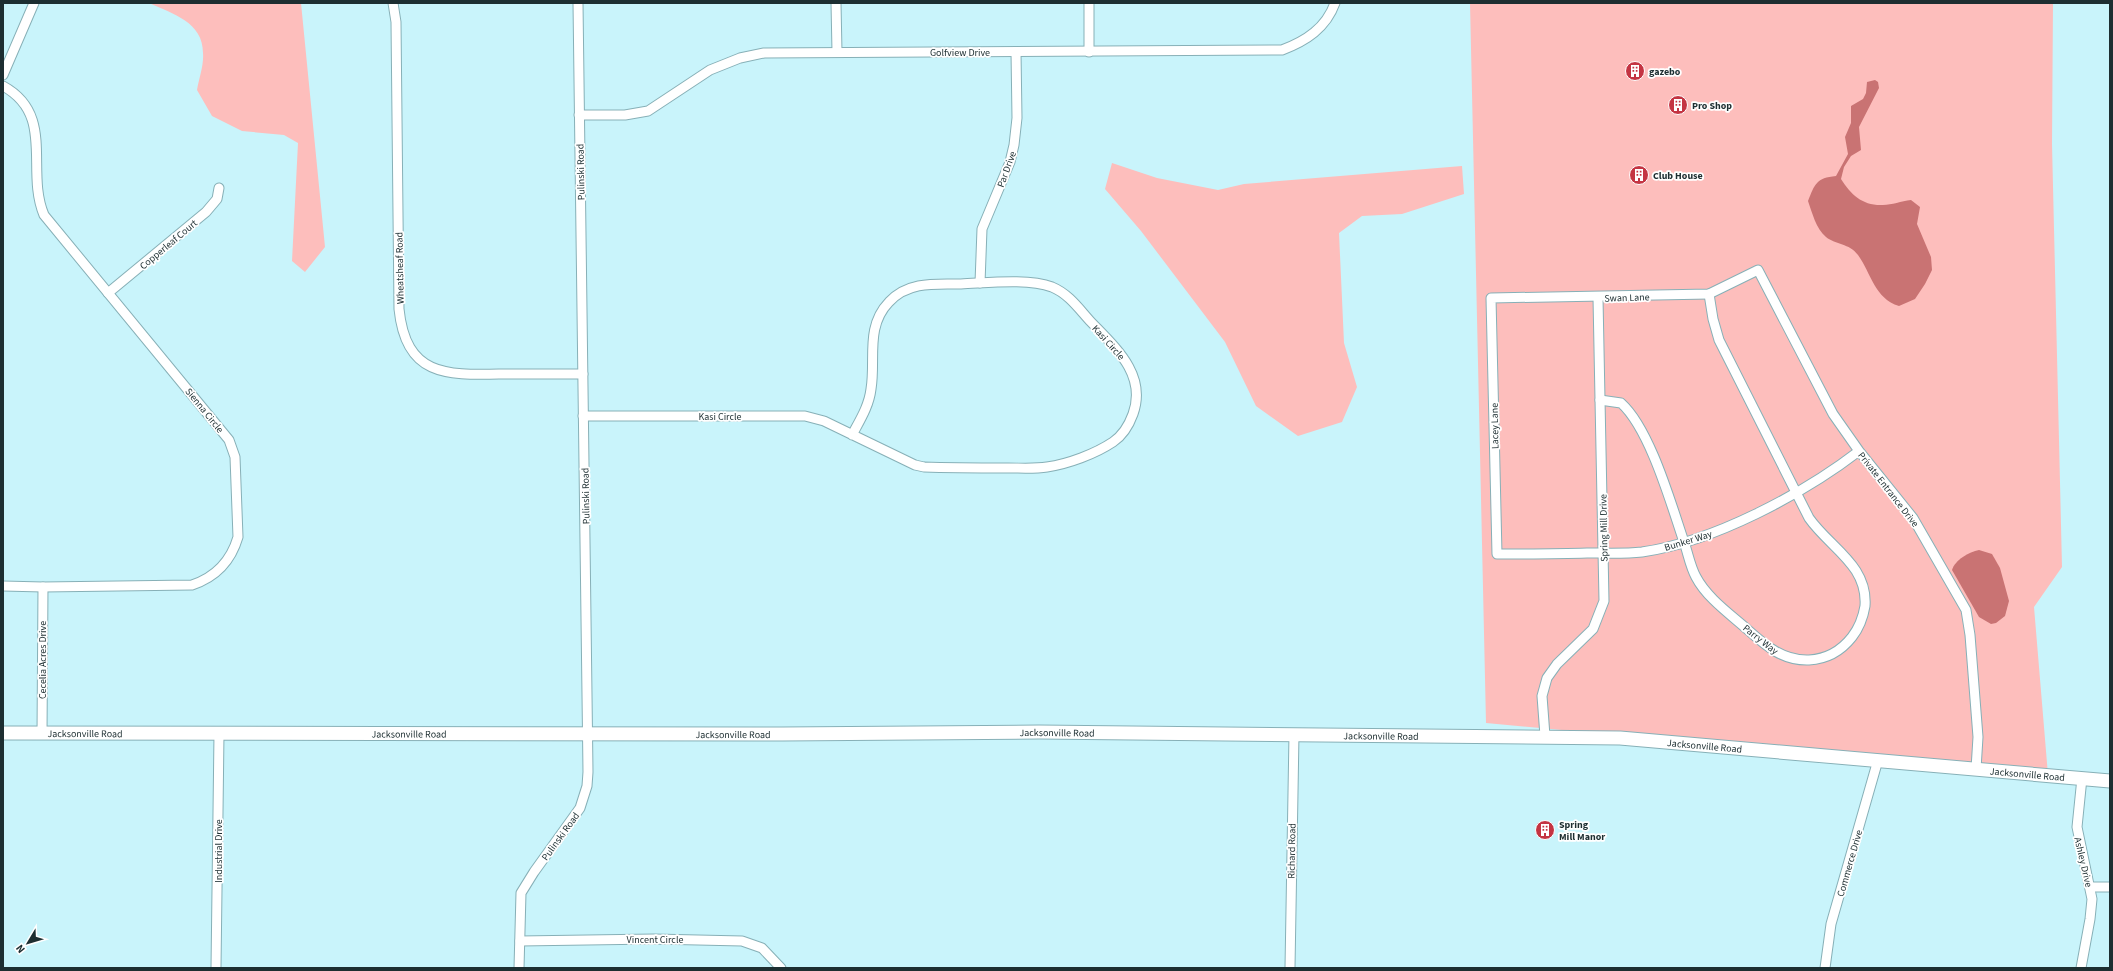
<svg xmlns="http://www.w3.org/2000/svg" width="2113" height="971" font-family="'Source Sans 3',sans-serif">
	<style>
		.green { fill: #fdbebc }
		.water { fill: #c97373 }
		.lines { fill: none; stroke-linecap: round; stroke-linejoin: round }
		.street-casing { stroke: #87b0b7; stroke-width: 11 }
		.secondary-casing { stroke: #87b0b7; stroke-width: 15 }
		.street { stroke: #fff; stroke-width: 9 }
		.secondary { stroke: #fff; stroke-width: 13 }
		.labels { text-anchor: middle; stroke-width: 3.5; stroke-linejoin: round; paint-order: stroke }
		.street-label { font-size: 10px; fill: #1d2e31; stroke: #fff }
		.poi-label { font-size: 10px; font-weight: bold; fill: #1d2e31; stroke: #fff; text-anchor: start }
	</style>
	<rect width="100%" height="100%" fill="#c9f4fb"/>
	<!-- green -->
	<g class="green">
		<path d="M149 3H301L325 247 305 272 292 261 298 143 284 135 242 131 212 116 197 90C199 78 204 65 203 53 203 22 173 14 149 3Z"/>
		<path d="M1470 3H2053L2052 144 2062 567 2034 607 2048 775 1486 723Z"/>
		<path d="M1112 163 1157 178 1218 190 1244 184 1462 166 1464 194 1402 214 1362 216 1339 233 1344 343 1357 387 1342 422 1298 436 1256 406 1225 342 1141 231 1105 189Z"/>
	</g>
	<!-- water -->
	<g class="water">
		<path d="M1875 80 1878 82 1879 88 1859 127 1861 150 1851 156 1844 167 1841 179C1851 195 1863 206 1883 205 1892 205 1901 201 1911 200L1920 207 1917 224 1931 257 1932 270 1925 284 1915 299 1899 306C1875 299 1871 273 1858 255 1849 243 1836 245 1826 237 1816 229 1812 212 1808 201 1815 184 1816 178 1836 176L1848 154 1845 137 1851 123V106L1863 99 1866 93 1867 82Z"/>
		<path d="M1979 550 1992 554 2000 568 2009 601 2005 616 1996 623 1991 624 1979 617 1952 570C1955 560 1969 552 1979 550Z"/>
	</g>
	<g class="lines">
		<!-- street casing -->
		<g class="street-casing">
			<g id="street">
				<path d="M393 3 396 22 399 309C406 378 448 375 504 374 530 374 556 374 583 374"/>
				<path d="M836 3 837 52"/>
				<path d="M1089 52V3"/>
				<path d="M3 75 34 3"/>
				<path d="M3 86C56 115 25 170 44 215L229 440 235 457 238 537C231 561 216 577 192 585L43 587 3 586"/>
				<path d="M579 115H625L648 111 710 70 740 58 764 53 1282 50C1306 41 1326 28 1335 3"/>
				<path d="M980 283 982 229 1010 162 1014 145 1017 118 1016 52"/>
				<path d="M108 293 206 212 217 199 219 188"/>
				<path d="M1600 400 1621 403C1650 429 1671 504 1684 542 1688 553 1690 566 1696 577 1707 598 1730 614 1748 630 1766 646 1783 661 1809 660 1827 659 1841 651 1852 637 1859 628 1863 618 1865 606 1868 565 1830 548 1809 518L1719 340 1713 319 1709 294"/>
				<path d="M583 416H805L824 421 915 465 924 467C952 468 980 468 1008 468 1021 468 1035 469 1047 467 1068 464 1095 454 1113 442 1122 436 1129 425 1133 414 1147 375 1116 348 1091 322 1079 309 1069 294 1052 287 1028 278 987 283 961 284 936 284 908 281 889 302 865 327 876 359 871 389 869 406 860 420 852 435"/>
				<path d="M1859 451C1803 494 1713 542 1642 552 1624 554 1605 553 1587 553 1557 554 1527 554 1497 554L1491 298 1709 294 1758 270 1833 414 1859 451 1913 518 1966 610 1970 635 1978 737 1976 769"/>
				<path d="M42 734 43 587"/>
				<path d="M1545 736 1542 696 1547 678 1557 664 1593 629 1604 601 1598 298"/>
				<path d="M2091 887H2110"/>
				<path d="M520 941 654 939 742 941 762 948 781 968"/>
				<path d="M216 968 219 734"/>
				<path d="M519 968 521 893 534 872 580 808 587 786 588 772 578 3"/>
				<path d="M1290 968 1294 734"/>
				<path d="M1825 968 1831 924 1878 760"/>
				<path d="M2081 968 2090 919 2092 899 2077 827 2082 778"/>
			</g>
		</g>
		<!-- secondary casing -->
		<g class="secondary-casing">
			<g id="secondary">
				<path id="s1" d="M3 733 782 734 1039 732 1620 738 2110 781"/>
			</g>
		</g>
		<!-- street -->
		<use href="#street" class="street"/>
		<!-- secondary -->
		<use href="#secondary" class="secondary"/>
	</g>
	<!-- icons -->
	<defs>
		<g id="building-disc" transform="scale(1)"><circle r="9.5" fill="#c43442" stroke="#fff"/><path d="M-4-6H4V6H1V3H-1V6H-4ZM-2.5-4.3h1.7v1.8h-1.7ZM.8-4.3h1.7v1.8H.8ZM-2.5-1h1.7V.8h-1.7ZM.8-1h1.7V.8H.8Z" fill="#fff"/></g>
	</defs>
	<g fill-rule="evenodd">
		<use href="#building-disc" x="1635" y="71"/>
		<use href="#building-disc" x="1678" y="105"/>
		<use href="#building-disc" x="1639" y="175"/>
		<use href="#building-disc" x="1545" y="830"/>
	</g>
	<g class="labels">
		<!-- street labels -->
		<g class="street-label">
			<text x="960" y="56">Golfview Drive</text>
			<text transform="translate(1006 169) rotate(-70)" y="4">Par Drive</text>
			<text transform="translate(580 172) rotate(-91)" y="4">Pulinski Road</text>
			<text transform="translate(168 244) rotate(-40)" y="4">Copperleaf Court</text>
			<text transform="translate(399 268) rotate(-91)" y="4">Wheatsheaf Road</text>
			<text transform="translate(1627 297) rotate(-2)" y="4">Swan Lane</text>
			<text transform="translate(1109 342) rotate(48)" y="4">Kasi Circle</text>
			<text transform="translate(205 410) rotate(51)" y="4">Sienna Circle</text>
			<text x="720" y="420">Kasi Circle</text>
			<text transform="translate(1494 426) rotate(-91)" y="4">Lacey Lane</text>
			<text transform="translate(1889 489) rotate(52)" y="4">Private Entrance Drive</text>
			<text transform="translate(585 496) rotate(-91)" y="4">Pulinski Road</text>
			<text transform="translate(1603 528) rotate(-91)" y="4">Spring Mill Drive</text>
			<text transform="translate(1688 540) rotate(-17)" y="4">Bunker Way</text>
			<text transform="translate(1761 639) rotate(38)" y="4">Parry Way</text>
			<text transform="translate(42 660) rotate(-90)" y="4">Cecelia Acres Drive</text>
			<text dy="4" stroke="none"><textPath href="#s1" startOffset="1054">Jacksonville Road</textPath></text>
			<text dy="4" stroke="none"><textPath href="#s1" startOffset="82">Jacksonville Road</textPath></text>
			<text dy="4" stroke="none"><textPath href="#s1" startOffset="406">Jacksonville Road</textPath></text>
			<text dy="4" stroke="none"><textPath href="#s1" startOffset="730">Jacksonville Road</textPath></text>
			<text dy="4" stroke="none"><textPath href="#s1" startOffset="1378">Jacksonville Road</textPath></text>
			<text dy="4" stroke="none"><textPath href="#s1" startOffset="1702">Jacksonville Road</textPath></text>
			<text dy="4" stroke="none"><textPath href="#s1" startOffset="2026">Jacksonville Road</textPath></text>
			<text transform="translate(560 836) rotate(-54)" y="4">Pulinski Road</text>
			<text transform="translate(218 851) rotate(-90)" y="4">Industrial Drive</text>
			<text transform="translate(1291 851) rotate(-89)" y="4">Richard Road</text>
			<text transform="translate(2084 862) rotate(77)" y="4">Ashley Drive</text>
			<text transform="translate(1849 863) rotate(-74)" y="4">Commerce Drive</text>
			<text x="655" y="943">Vincent Circle</text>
		</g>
		<!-- poi labels -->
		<g class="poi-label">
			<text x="1649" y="75">gazebo</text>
			<text x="1692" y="109">Pro Shop</text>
			<text x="1653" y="179">Club House</text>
			<text x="1559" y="828">Spring<tspan x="1559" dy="12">Mill Manor</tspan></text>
		</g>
	</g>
	<!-- border -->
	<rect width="2113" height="971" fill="none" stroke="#1d2e31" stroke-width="8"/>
	<!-- north arrow -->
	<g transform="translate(28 943) rotate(232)" stroke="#ffffff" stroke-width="3" paint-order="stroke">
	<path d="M0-3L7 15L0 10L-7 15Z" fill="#1d2e31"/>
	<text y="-6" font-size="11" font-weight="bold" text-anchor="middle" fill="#1d2e31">N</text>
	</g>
</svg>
